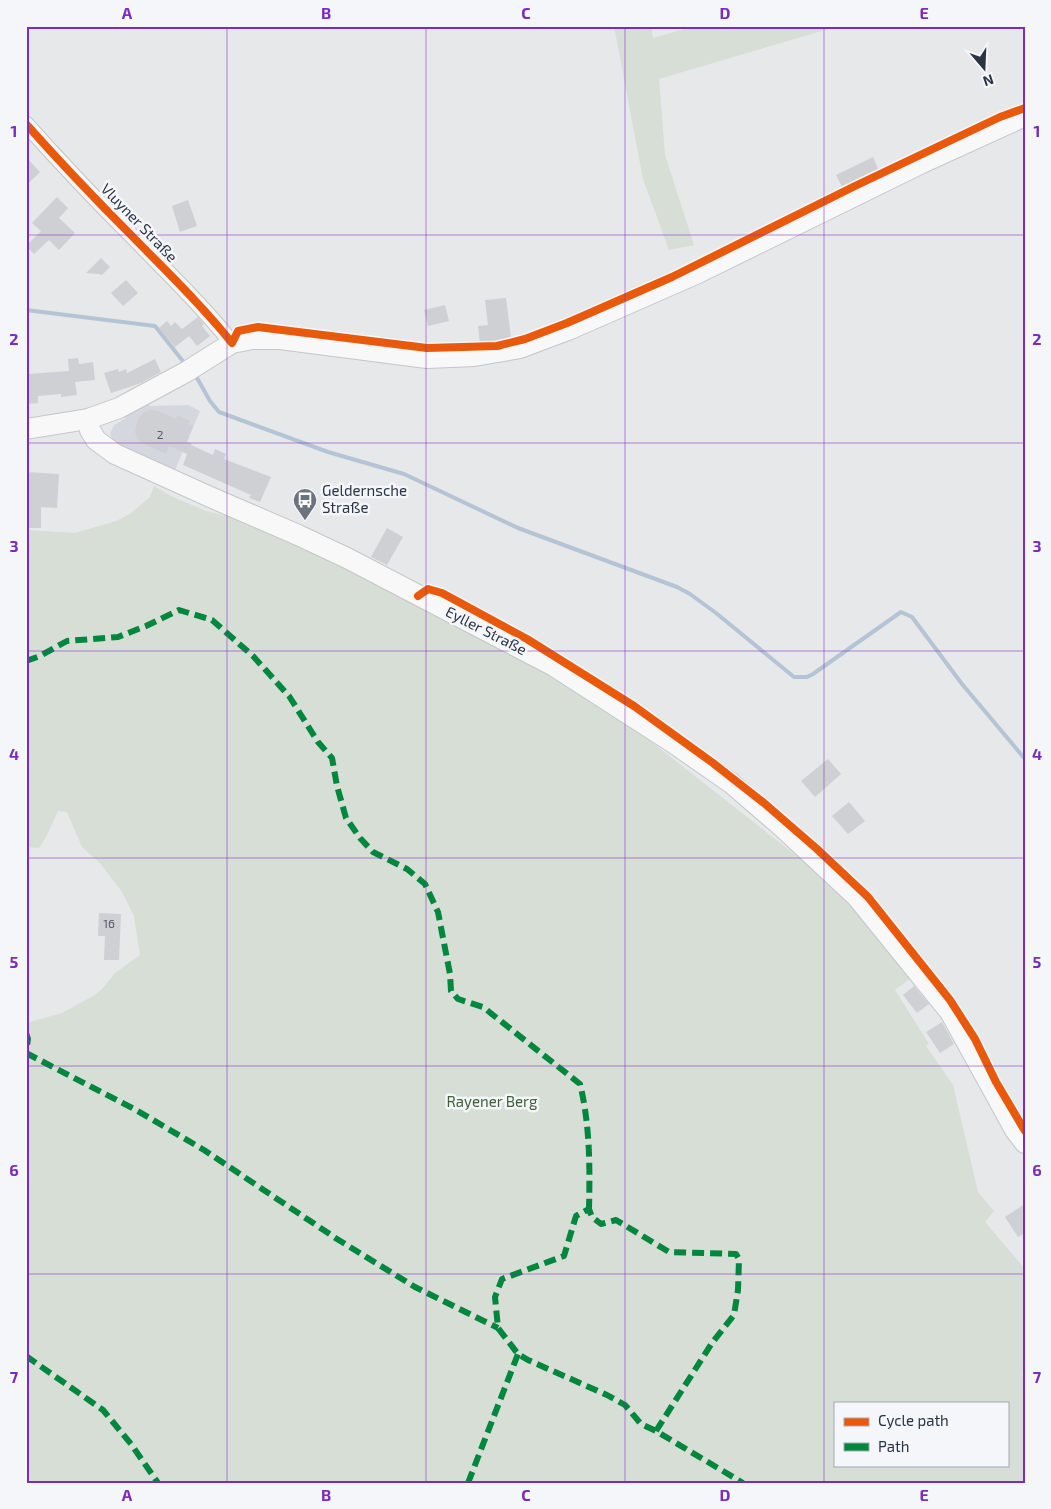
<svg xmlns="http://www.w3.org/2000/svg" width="1051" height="1509" font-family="'Exo 2',sans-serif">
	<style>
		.built { fill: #d4d7dd }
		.green { fill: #d6ded6; fill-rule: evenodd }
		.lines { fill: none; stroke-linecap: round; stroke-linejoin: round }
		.stream { stroke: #b4c4d5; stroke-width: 4 }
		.building { fill: #ced0d3 }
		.street-casing { stroke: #c4c6c8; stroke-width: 17 }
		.secondary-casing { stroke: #c4c6c8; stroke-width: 22 }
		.street { stroke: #f5f6f7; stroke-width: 15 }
		.secondary { stroke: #f8f8f8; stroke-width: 20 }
		.quiet { stroke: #00873e; stroke-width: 6; stroke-dasharray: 12 6; stroke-linecap: butt }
		.cycleway-casing { stroke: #f4f6f9; stroke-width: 11 }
		.cycleway { stroke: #e8590c; stroke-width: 8 }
		.grid { fill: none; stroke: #7b2cbf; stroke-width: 1; stroke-opacity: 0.55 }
		.labels { text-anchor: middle; stroke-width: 5; stroke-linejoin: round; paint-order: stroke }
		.number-label { font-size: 12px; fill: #545c69 }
		.street-label { font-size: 15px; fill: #2b3445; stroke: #f4f6f9 }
		.poi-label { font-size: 15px; fill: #2b3445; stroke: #f4f6f9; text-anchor: start }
		.park-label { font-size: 15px; fill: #3f6138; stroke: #f4f6f9 }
		.neatline { fill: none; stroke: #7b2cbf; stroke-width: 2 }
		.grid-label { font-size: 16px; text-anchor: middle; font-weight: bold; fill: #7b2cbf }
	</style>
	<rect width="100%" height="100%" fill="#e6e8ea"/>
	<!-- built -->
	<path class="built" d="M148 405 151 406 188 405 200 411 175 470 117 444 113 440 110 434 114 425 126 418 124 414Z"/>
	<!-- green -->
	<g class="green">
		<path d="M614 26H651L653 38 695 26H824L825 30 659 79 665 155 694 245 669 250 643 179Z"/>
		<path d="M154 486 173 497 206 511 241 519 551 663 854 901 912 977 895 990 929 1044 926 1046 953 1085 978 1192 994 1211 985 1222 1025 1269V1369L1022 1373 1025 1387V1483H26V1023L62 1013 95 995 103 988 115 973 140 955 134 916 122 892 100 863 82 847 67 812 58 811 46 837 39 848 26 847V530L75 533 116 521 130 514 150 497ZM835 1403H1007V1465H835Z"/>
	</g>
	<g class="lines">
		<!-- stream -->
		<g class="stream">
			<path d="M26 310 155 326 186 365"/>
			<path d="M197 378 210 401 219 412 328 452 404 474 518 528 677 587 690 594 716 613 794 677H807L813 674 901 612 912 617 962 684 1025 759"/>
		</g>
	</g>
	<!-- building -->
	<g class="building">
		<path d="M26 157 40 172 26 186Z"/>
		<path d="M873 157 879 171 843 189 836 175Z"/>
		<path d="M57 197 68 208 59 218 75 233 59 250 49 240 34 254 26 246 41 231 32 223Z"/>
		<path d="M188 200 197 226 180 232 172 206Z"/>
		<path d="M101 258 110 267 102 275 99 274 86 273Z"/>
		<path d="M126 280 138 293 123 306 111 293Z"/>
		<path d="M506 298 511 338 480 343 478 326 488 325 485 300Z"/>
		<path d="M445 305 449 321 428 326 424 310Z"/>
		<path d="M198 317 204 324 202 326 210 336 197 346 189 336 175 347 159 328 167 321 171 326 175 322 182 329Z"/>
		<path d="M78 358 79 364 93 362 95 380 75 382 77 395 61 397V394L38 396V403L26 404V374L69 371 68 359Z"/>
		<path d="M155 359 161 372 141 383 111 393 104 373 118 369 119 372 126 369 127 373Z"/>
		<path d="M150 410 158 411 176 419 177 415 190 421 188 424 193 426 187 442 192 444 191 445 213 455 215 449 226 454 224 459 271 477 260 502 249 498 251 495 183 465 187 454 169 446 166 454 144 444 137 439 135 432 138 419 143 413Z"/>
		<path d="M26 472 59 474 57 508 41 507V528H26Z"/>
		<path d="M387 528 403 537 387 565 371 557Z"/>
		<path d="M828 759 841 774 815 797 801 781Z"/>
		<path d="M849 802 865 821 848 834 832 816Z"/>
		<path d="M99 913 121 914 119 960H104L105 936H98Z"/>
		<path d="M914 986 929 1004 917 1013 903 995Z"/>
		<path d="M942 1022 954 1044 940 1053 926 1032Z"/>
		<path d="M1025 1204V1233L1018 1237 1005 1217Z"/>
	</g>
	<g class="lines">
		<!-- street casing -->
		<g class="street-casing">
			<path id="street" d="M26 124C60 162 95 199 131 235 165 270 201 304 232 343"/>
		</g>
		<!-- secondary casing -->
		<g class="secondary-casing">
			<g id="secondary">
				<path d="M88 419 90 430 96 440 115 454 208 496 298 535 347 558 554 666 672 742 731 783 781 826 857 897 950 1012 1015 1130 1025 1143"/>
				<path d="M26 429 88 419 119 408 186 372 232 343 253 339H280L427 358 474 356 520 348 568 330 698 273 922 163 1025 116"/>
			</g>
		</g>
		<!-- street -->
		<use href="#street" class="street"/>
		<!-- secondary -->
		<use href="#secondary" class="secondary"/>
		<!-- quiet -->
		<g class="quiet">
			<path d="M26 661 40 656 67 641 118 637 146 626 179 610 212 620 253 656 289 696 318 742 332 758 337 786 346 818 360 838 373 852 407 869 425 884 438 912 450 974 451 991 458 999 483 1007 580 1084C590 1125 590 1167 589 1209"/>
			<path d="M26 1033 28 1039 26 1052"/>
			<path d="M26 1053 136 1110 204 1150 337 1239 415 1287 498 1328"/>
			<path d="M26 1356 103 1410 131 1444 158 1483"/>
			<path d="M656 1431 712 1343 734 1315 738 1290 739 1259 736 1254 669 1252 616 1220 601 1224 592 1217 589 1209 576 1216 564 1256 502 1279 495 1297 498 1328 518 1354 528 1360 607 1395 625 1405 641 1424 656 1431 743 1483"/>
			<path d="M468 1483 518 1354"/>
		</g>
		<!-- cycleway casing -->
		<g class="cycleway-casing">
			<g id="cycleway">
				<path d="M26 124C60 162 95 199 131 235 165 270 201 304 232 343L238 331 258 327 427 348 497 346 525 339 567 323 672 277 855 186 1000 117 1025 108"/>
				<path d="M418 596 428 589 442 593 527 639 634 706 713 763 764 803 817 849 868 897 950 1000 975 1039 996 1082 1025 1131"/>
			</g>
		</g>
		<!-- cycleway -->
		<use href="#cycleway" class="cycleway"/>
	</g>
	<!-- grid -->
	<path class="grid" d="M227 26V1483M426 26V1483M625 26V1483M824 26V1483M26 235H1025M26 443H1025M26 651H1025M26 858H1025M26 1066H1025M26 1274H1025"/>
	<!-- icons -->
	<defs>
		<g id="bus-pin" transform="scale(1.25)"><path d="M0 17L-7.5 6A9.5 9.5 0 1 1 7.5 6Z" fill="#6c737f" stroke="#f4f6f9"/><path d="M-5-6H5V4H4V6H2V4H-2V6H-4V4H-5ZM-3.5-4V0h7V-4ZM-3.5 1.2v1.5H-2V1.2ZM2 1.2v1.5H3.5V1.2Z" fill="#fff"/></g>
	</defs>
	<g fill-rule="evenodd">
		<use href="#bus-pin" x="305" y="500"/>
	</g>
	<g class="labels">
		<!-- number labels -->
		<g class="number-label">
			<text x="160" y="439">2</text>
			<text x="109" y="928">16</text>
		</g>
		<!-- street labels -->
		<g class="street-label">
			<text transform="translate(139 223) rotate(46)" y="5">Vluyner Straße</text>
			<text transform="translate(486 631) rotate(27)" y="5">Eyller Straße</text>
		</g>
		<!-- poi labels -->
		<g class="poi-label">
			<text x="322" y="496">Geldernsche<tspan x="322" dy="17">Straße</tspan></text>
		</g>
		<!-- park labels -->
		<g class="park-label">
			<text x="492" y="1107">Rayener Berg</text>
		</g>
	</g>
	<!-- border -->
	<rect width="1051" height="1509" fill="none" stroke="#f4f6f9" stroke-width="55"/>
	<!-- legend -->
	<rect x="834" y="1402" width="175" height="65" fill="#f4f6f9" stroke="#a4a8b1"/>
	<rect x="844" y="1418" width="25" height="8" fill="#e8590c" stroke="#a4a8b1"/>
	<text x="878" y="1426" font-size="15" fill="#2b3445">Cycle path</text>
	<rect x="844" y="1443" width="25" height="8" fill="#00873e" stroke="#a4a8b1"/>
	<text x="878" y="1452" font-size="15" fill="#2b3445">Path</text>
	<!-- north arrow -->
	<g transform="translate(984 68) rotate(161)" stroke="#f4f6f9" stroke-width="4" paint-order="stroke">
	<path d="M0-4L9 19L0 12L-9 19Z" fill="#2b3445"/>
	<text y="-8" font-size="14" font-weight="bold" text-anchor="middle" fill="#2b3445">N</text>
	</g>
	<rect x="28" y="28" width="996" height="1454" class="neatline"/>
	<g class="grid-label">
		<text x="127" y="19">A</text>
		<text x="326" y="19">B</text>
		<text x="526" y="19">C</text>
		<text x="725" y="19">D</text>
		<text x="924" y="19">E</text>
		<text x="14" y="137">1</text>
		<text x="1037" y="137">1</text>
		<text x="14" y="345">2</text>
		<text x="1037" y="345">2</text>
		<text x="14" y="552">3</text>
		<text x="1037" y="552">3</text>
		<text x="14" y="760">4</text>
		<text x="1037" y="760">4</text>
		<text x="14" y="968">5</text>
		<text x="1037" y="968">5</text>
		<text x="14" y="1176">6</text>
		<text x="1037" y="1176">6</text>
		<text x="14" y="1383">7</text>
		<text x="1037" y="1383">7</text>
		<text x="127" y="1501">A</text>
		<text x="326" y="1501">B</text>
		<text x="526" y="1501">C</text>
		<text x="725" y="1501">D</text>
		<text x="924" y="1501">E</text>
	</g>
</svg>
